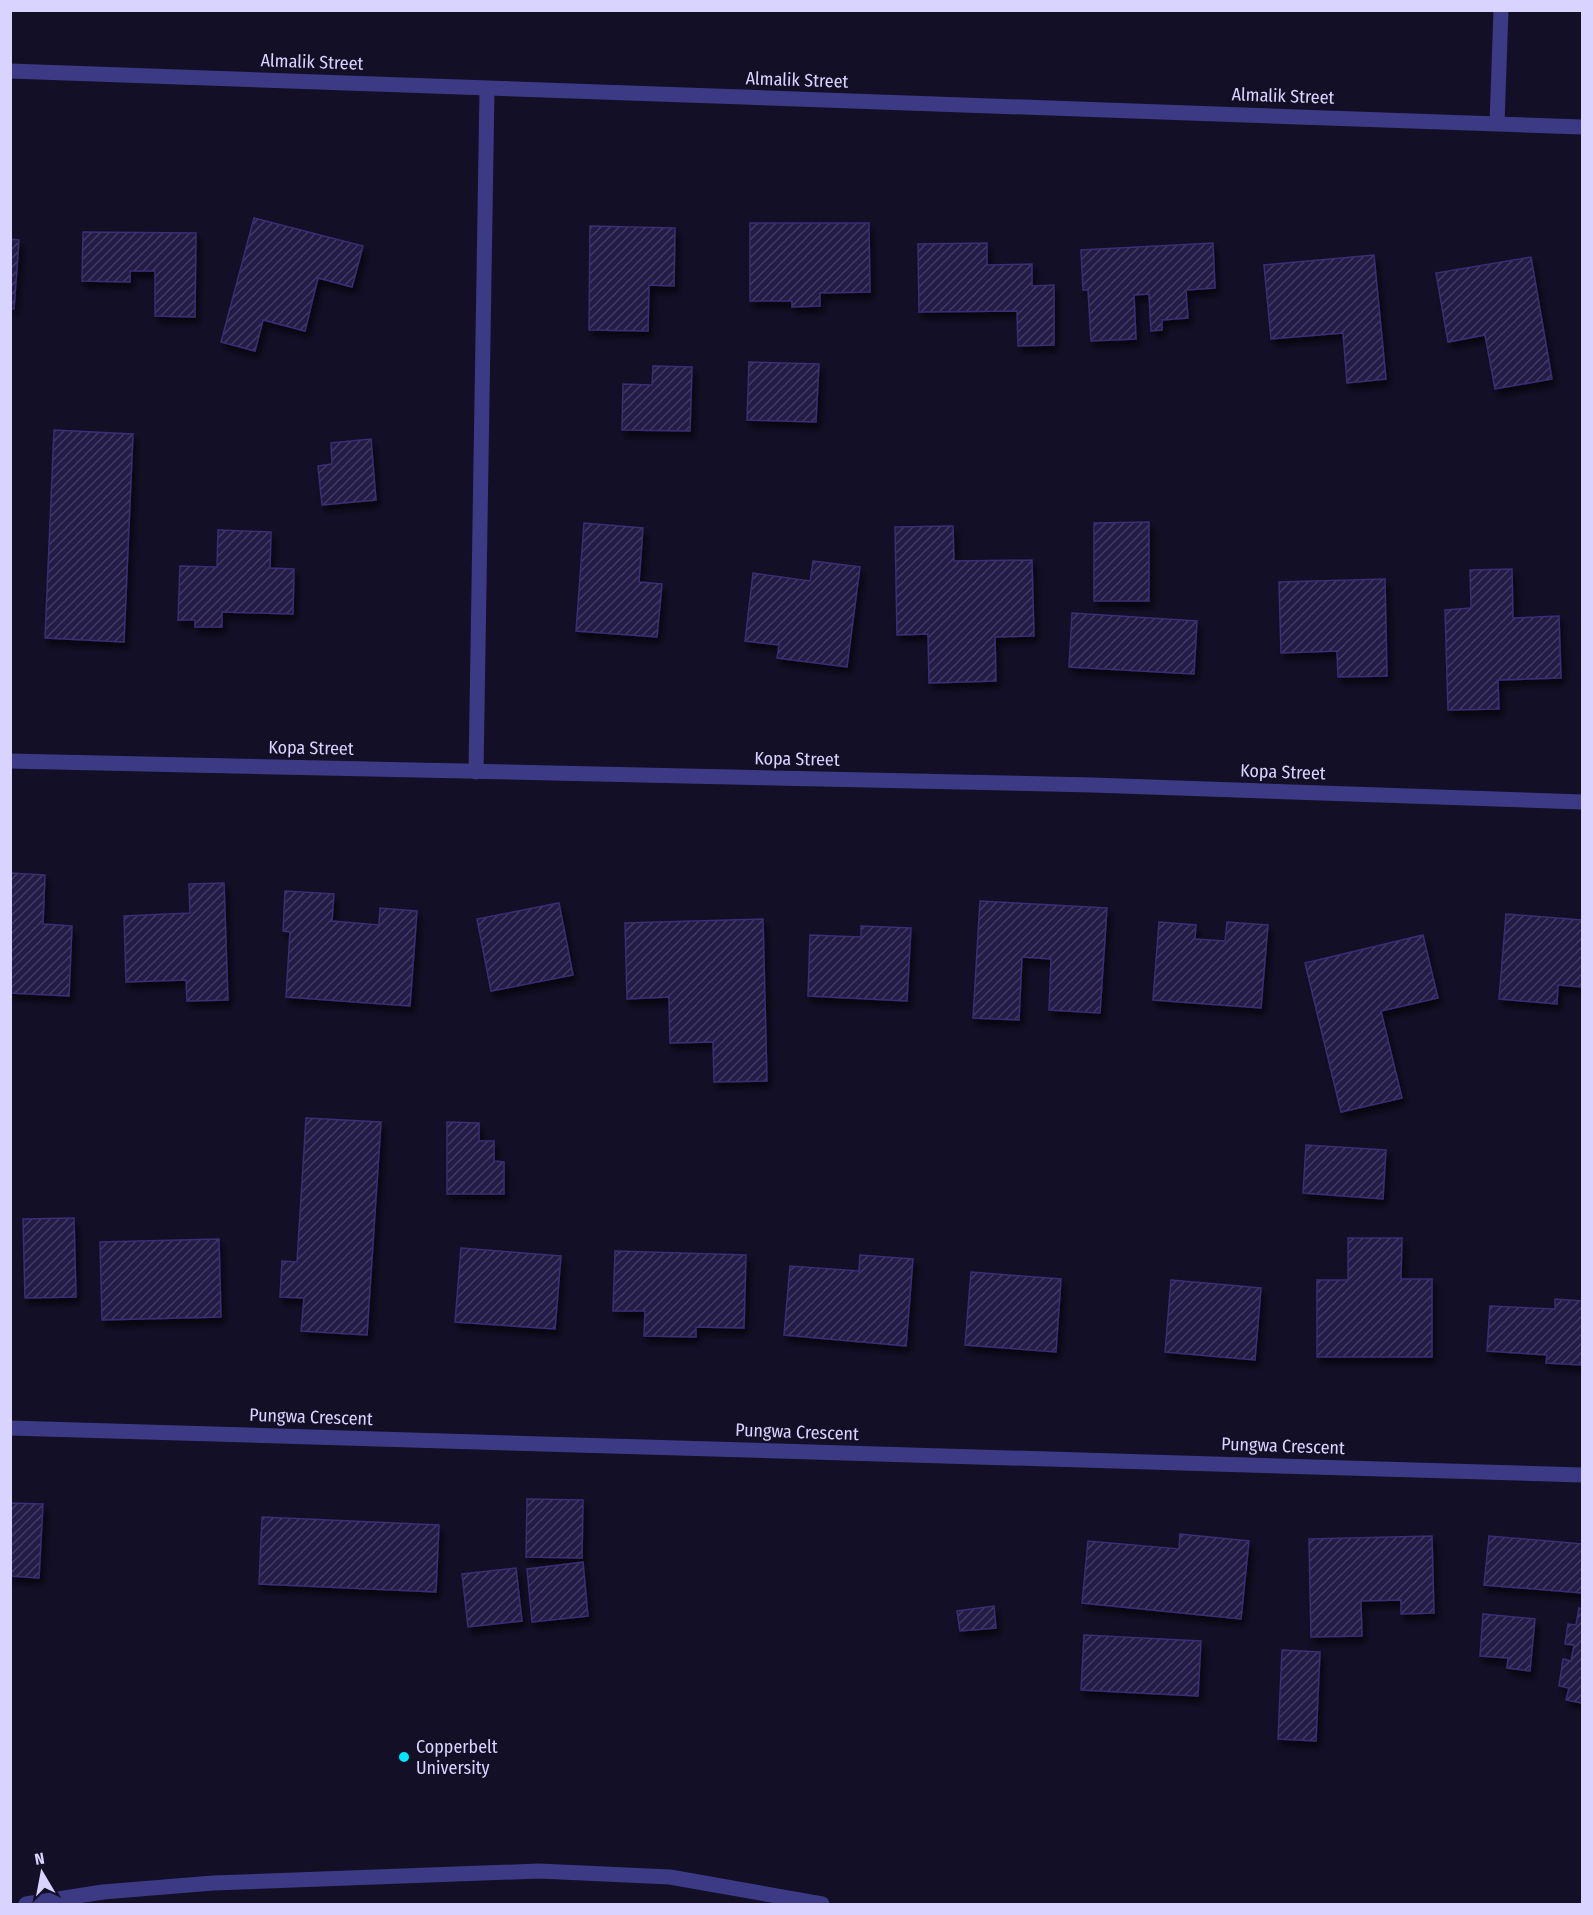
<svg xmlns="http://www.w3.org/2000/svg" width="1593" height="1915" font-family="'Fira Sans Condensed',sans-serif">
	<style>
		.building { fill: url(#building-hatch); stroke: #3b2d73; stroke-width: 1.5; filter: url(#shadow) }
		.lines { fill: none; stroke-linecap: round; stroke-linejoin: round }
		.lane { stroke: #3d3a85; stroke-width: 15 }
		.street { stroke: #3d3a85; stroke-width: 15 }
		.poi-dot { fill: #00e5ff; stroke: #130f26; stroke-width: 2 }
		.labels { text-anchor: middle; stroke-width: 4.5; stroke-linejoin: round; paint-order: stroke }
		.street-label { font-size: 18px; fill: #d9d4ff; stroke: #130f26 }
		.poi-label { font-size: 18px; fill: #d9d4ff; stroke: #130f26; text-anchor: start }
	</style>
	<defs>
		<pattern id="building-hatch" width="6" height="6" patternUnits="userSpaceOnUse" patternTransform="scale(1.5)"><rect width="6" height="6" fill="#241b47"/><path d="M-1 1l2-2M0 6l6-6M5 7l2-2" fill="none" stroke="#433b63"/></pattern>
		<filter id="shadow"><feDropShadow dx="3.5" dy="6" stdDeviation="3" flood-color="#0009"/></filter>
	</defs>
	<rect width="100%" height="100%" fill="#130f26"/>
	<!-- building -->
	<g class="building">
		<path d="M254 218 363 246 352 287 318 278 305 331 263 320 255 351 221 342Z"/>
		<path d="M750 223H869L870 292 820 293V306L792 307V301H750Z"/>
		<path d="M590 226 675 228 674 286 649 285 648 331 589 330Z"/>
		<path d="M83 232 196 233 195 317 155 316V271H130V282L82 281Z"/>
		<path d="M10 239 19 240 14 309 10 308Z"/>
		<path d="M987 243V265L1032 264V286L1054 285V345L1018 346 1017 311 919 312 918 244Z"/>
		<path d="M1213 243 1215 288 1186 290 1188 318 1162 320V330L1151 331 1149 294 1134 295 1136 339 1091 341 1088 290H1083L1081 250Z"/>
		<path d="M1374 255 1386 379 1347 383 1343 333 1271 339 1264 265Z"/>
		<path d="M1531 257 1552 379 1495 389 1485 335 1448 342 1436 273Z"/>
		<path d="M749 362 819 364 816 422 747 420Z"/>
		<path d="M653 366 692 367 690 431 622 430 623 384 652 385Z"/>
		<path d="M54 430 133 434 124 642 45 638Z"/>
		<path d="M371 439 376 500 322 505 318 466 332 464 331 443Z"/>
		<path d="M1149 522V601H1094V523Z"/>
		<path d="M584 523 643 528 639 582 662 584 657 637 576 631Z"/>
		<path d="M953 526 954 561 1032 560 1034 636 995 637 996 681 929 683 928 634 897 635 895 527Z"/>
		<path d="M218 530 271 532 270 568 294 569 293 614 222 612V627H195V620H178L180 566 217 567Z"/>
		<path d="M813 561 860 567 847 667 777 658 779 645 745 641 753 573 810 581Z"/>
		<path d="M1512 569 1513 618 1559 616 1561 678 1498 680 1499 709 1448 710 1445 610 1471 608 1470 570Z"/>
		<path d="M1385 579 1387 676 1338 677 1337 651 1281 653 1279 582Z"/>
		<path d="M1072 613 1197 621 1194 674 1069 667Z"/>
		<path d="M10 873 45 875 43 924 72 926 69 996 10 993Z"/>
		<path d="M224 883 228 1000 187 1001 186 980 126 982 124 916 190 913 189 884Z"/>
		<path d="M285 891 334 894 332 921 379 925 380 908 417 911 410 1006 286 997 290 932 283 931Z"/>
		<path d="M980 901 1107 908 1100 1013 1049 1010 1051 959 1022 957 1019 1020 973 1018Z"/>
		<path d="M559 903 573 975 491 991 477 919Z"/>
		<path d="M1506 914 1582 920V987L1558 985 1557 1004 1499 999Z"/>
		<path d="M763 919 767 1081 714 1082 713 1042 670 1043 669 997 627 999 625 923Z"/>
		<path d="M1159 922 1196 925 1195 939 1225 941 1227 922 1268 925 1261 1008 1153 1000Z"/>
		<path d="M861 926 911 928 907 1001 808 996 810 935 861 937Z"/>
		<path d="M1423 935 1438 998 1381 1011 1402 1098 1341 1112 1305 963Z"/>
		<path d="M306 1118 381 1122 367 1335 301 1331 304 1298 280 1297 282 1261 297 1262Z"/>
		<path d="M447 1122 479 1123V1141H494V1161L504 1162V1194H447Z"/>
		<path d="M1306 1145 1386 1150 1383 1199 1303 1193Z"/>
		<path d="M74 1218 76 1297 25 1298 23 1219Z"/>
		<path d="M1348 1238H1402L1401 1279H1432V1357H1317V1280H1348Z"/>
		<path d="M219 1239 221 1317 102 1320 100 1242Z"/>
		<path d="M461 1248 561 1256 555 1329 455 1322Z"/>
		<path d="M615 1251 746 1255 744 1328 696 1327V1337L644 1336 645 1311H613Z"/>
		<path d="M860 1255 913 1259 906 1346 784 1335 790 1266 859 1271Z"/>
		<path d="M971 1272 1061 1279 1056 1352 965 1345Z"/>
		<path d="M1171 1280 1261 1288 1255 1360 1165 1352Z"/>
		<path d="M1555 1299 1582 1301V1365L1546 1363 1547 1355 1487 1351 1490 1306 1555 1309Z"/>
		<path d="M527 1499 583 1500 582 1558 526 1557Z"/>
		<path d="M10 1503 43 1504 39 1578 10 1576Z"/>
		<path d="M262 1517 439 1525 436 1592 259 1584Z"/>
		<path d="M1180 1534 1249 1541 1241 1619 1082 1603 1088 1541 1179 1549Z"/>
		<path d="M1432 1536 1434 1613 1401 1614V1600L1361 1601 1362 1636 1311 1637 1309 1539Z"/>
		<path d="M1489 1536 1582 1544V1593L1484 1585Z"/>
		<path d="M583 1562 588 1616 532 1622 527 1569Z"/>
		<path d="M516 1568 522 1621 468 1627 462 1574Z"/>
		<path d="M994 1606 996 1628 960 1631 957 1611Z"/>
		<path d="M1579 1608 1582 1609V1703L1566 1700 1569 1688 1559 1686 1563 1659 1571 1661 1574 1645 1565 1644 1568 1624 1576 1625Z"/>
		<path d="M1483 1614 1535 1619 1530 1671 1507 1668 1508 1658 1480 1656Z"/>
		<path d="M1084 1635 1201 1641 1198 1696 1081 1690Z"/>
		<path d="M1282 1650 1320 1652 1316 1741 1278 1739Z"/>
	</g>
	<g class="lines">
		<!-- lane -->
		<path class="lane" d="M26 1904 103 1892 213 1883 539 1871 670 1877 822 1904"/>
		<!-- street -->
		<g class="street">
			<path d="M10 71 1582 127"/>
			<path d="M1497 123 1501 10"/>
			<path d="M10 761 1092 785 1582 802"/>
			<path d="M476 772 487 89"/>
			<path d="M10 1428 1582 1475"/>
		</g>
	</g>
	<!-- markers -->
	<circle class="poi-dot" cx="404" cy="1757" r="6"/>
	<g class="labels">
		<!-- street labels -->
		<g class="street-label">
			<text transform="translate(312 62) rotate(2)" y="6">Almalik Street</text>
			<text transform="translate(797 80) rotate(2)" y="6">Almalik Street</text>
			<text transform="translate(1283 96) rotate(2)" y="6">Almalik Street</text>
			<text transform="translate(311 748) rotate(1)" y="6">Kopa Street</text>
			<text transform="translate(797 759) rotate(1)" y="6">Kopa Street</text>
			<text transform="translate(1283 772) rotate(2)" y="6">Kopa Street</text>
			<text transform="translate(311 1417) rotate(2)" y="6">Pungwa Crescent</text>
			<text transform="translate(797 1432) rotate(2)" y="6">Pungwa Crescent</text>
			<text transform="translate(1283 1446) rotate(2)" y="6">Pungwa Crescent</text>
		</g>
		<!-- poi labels -->
		<g class="poi-label">
			<text x="416" y="1753">Copperbelt<tspan x="416" dy="21">University</tspan></text>
		</g>
	</g>
	<!-- border -->
	<rect width="1593" height="1915" fill="none" stroke="#d9d4ff" stroke-width="24"/>
	<!-- north arrow -->
	<g transform="translate(42 1873) rotate(350)" stroke="#130f26" stroke-width="4.5" paint-order="stroke">
	<path d="M0-4.5L10 22L0 15L-10 22Z" fill="#d9d4ff"/>
	<text y="-9" font-size="16" font-weight="bold" text-anchor="middle" fill="#d9d4ff">N</text>
	</g>
</svg>
